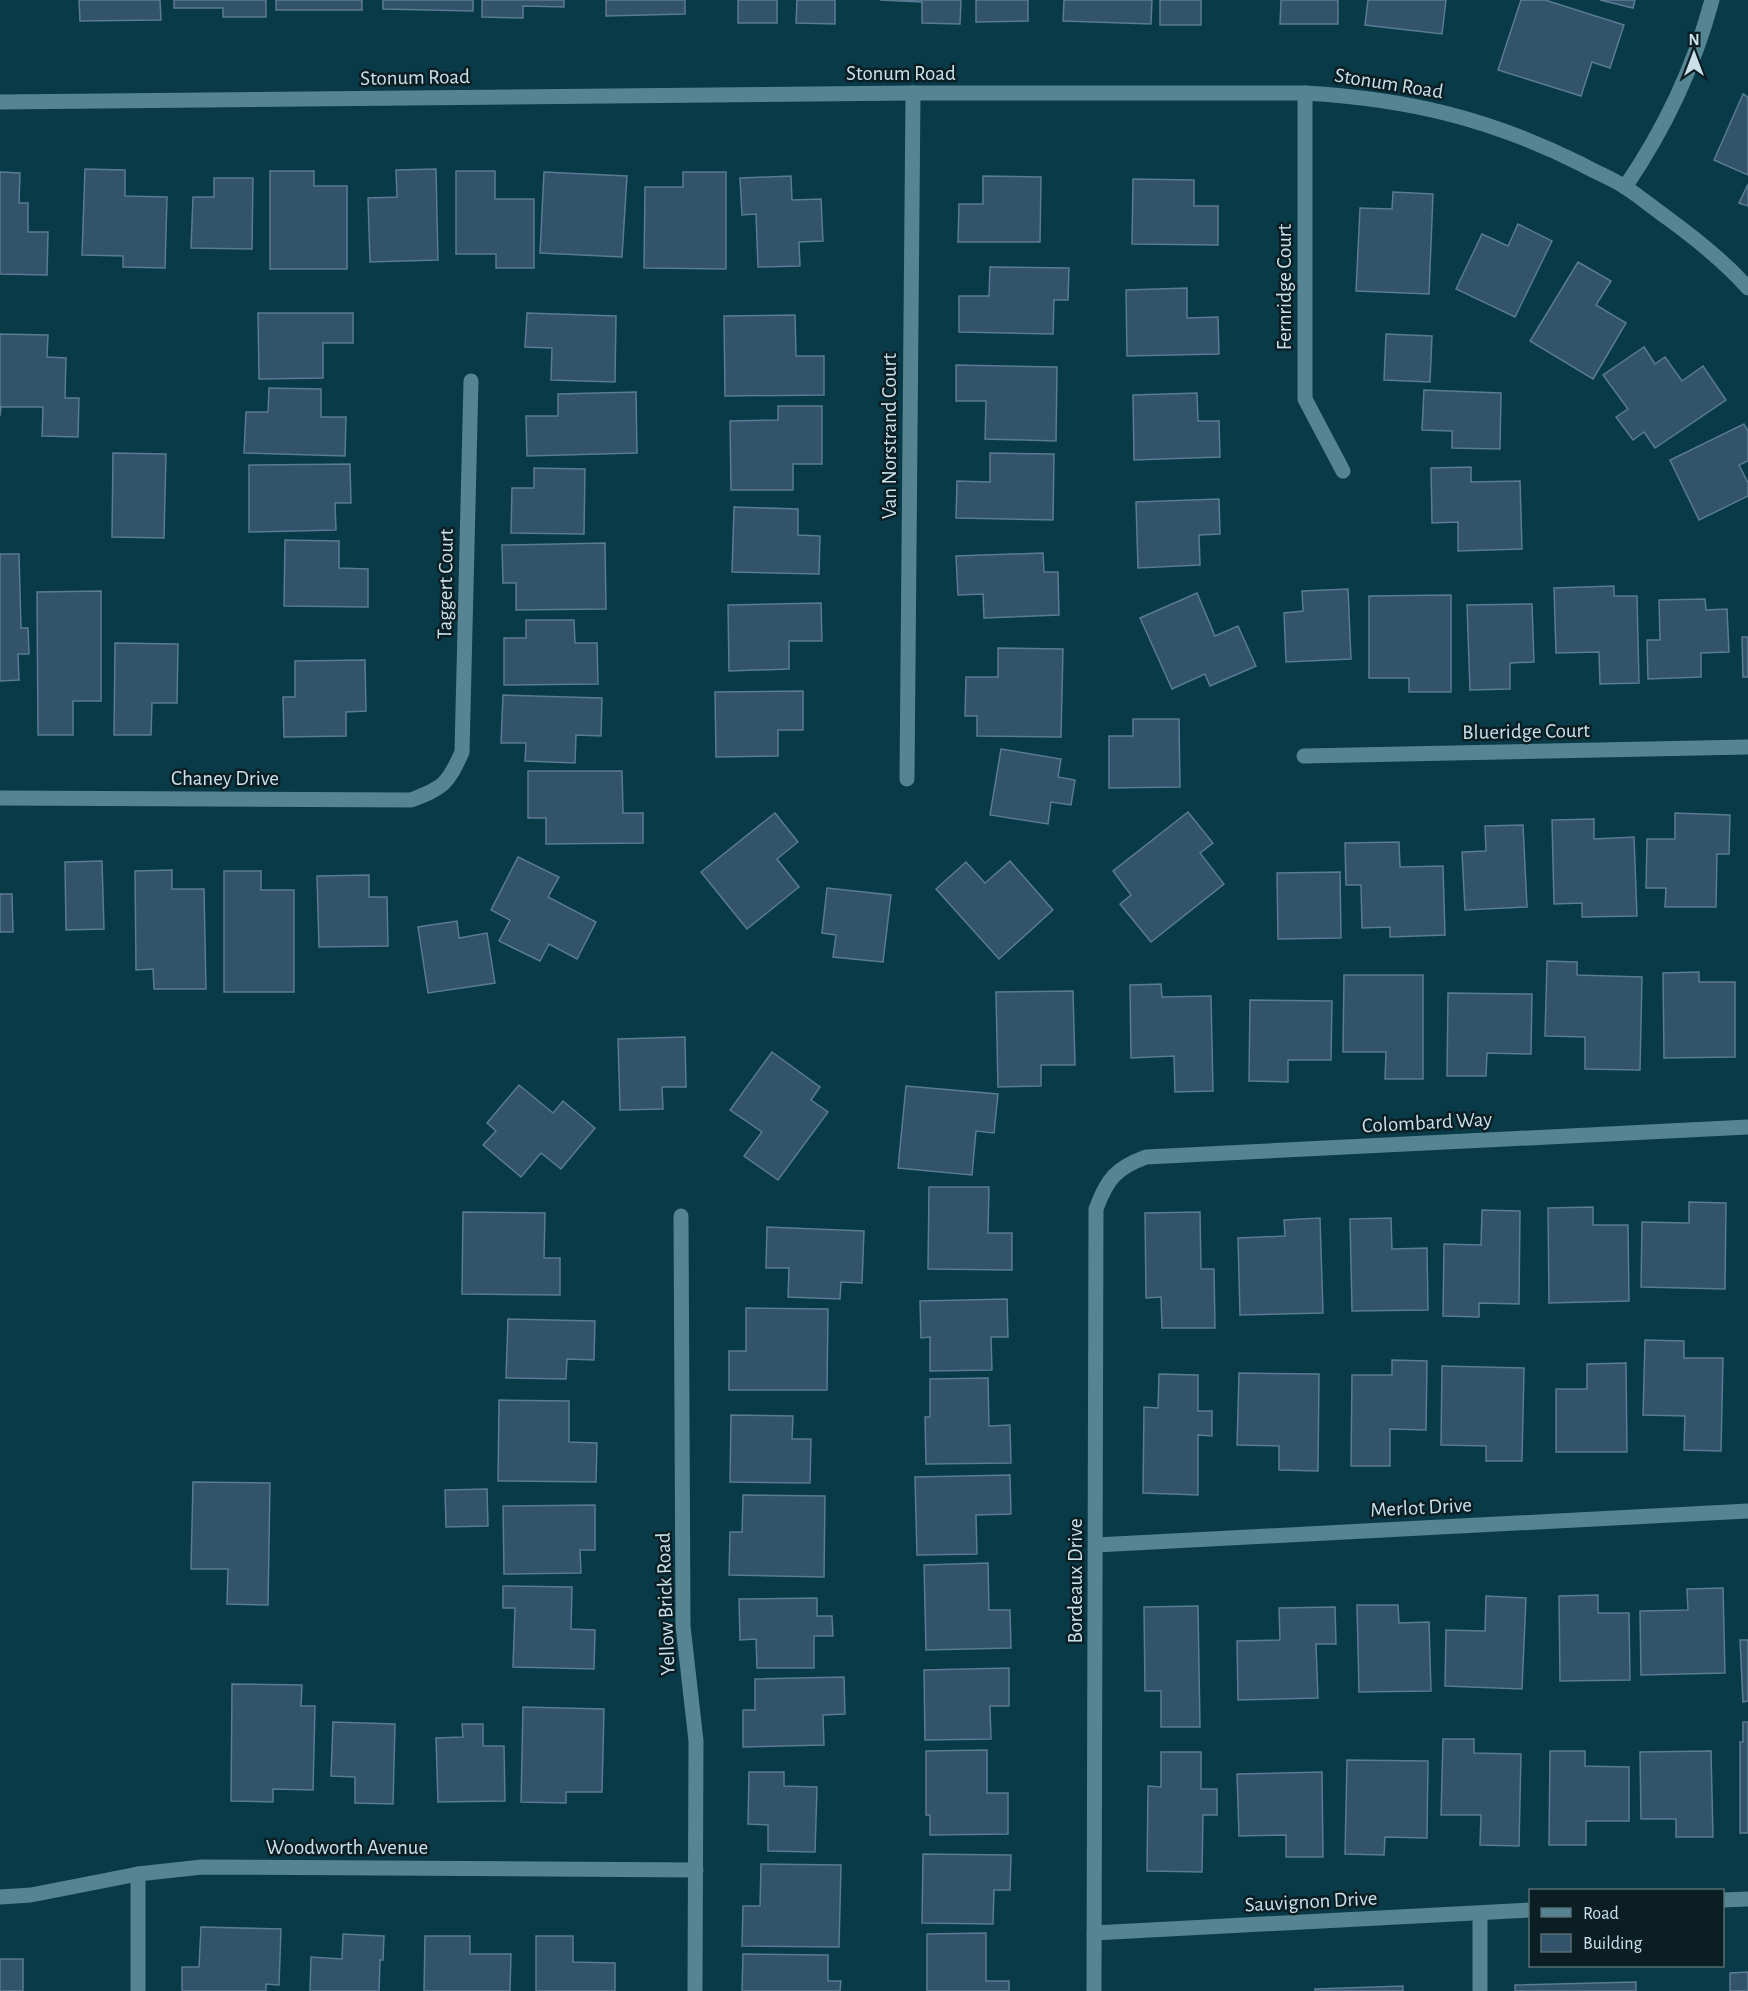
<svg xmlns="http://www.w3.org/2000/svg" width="1748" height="1991" font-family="'Alegreya Sans',sans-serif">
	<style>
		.building { fill: #32536a; stroke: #597b93; stroke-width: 1.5 }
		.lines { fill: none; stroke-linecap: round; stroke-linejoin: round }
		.minor { stroke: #568492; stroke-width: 15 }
		.labels { text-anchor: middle; stroke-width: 5; stroke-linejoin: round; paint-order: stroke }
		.street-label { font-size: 21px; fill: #cae1e9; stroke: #0b1e24 }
	</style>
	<rect width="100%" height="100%" fill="#083a47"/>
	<!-- building -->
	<g class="building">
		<path d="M79 0H160L161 20 80 21Z"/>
		<path d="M174 0H266V17H223V8H174Z"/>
		<rect x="276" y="0" width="86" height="10"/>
		<path d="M383 0H473V11L383 9Z"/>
		<path d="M482 0H564V7L523 6V18L482 17Z"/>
		<path d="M606 0H685V14L606 16Z"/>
		<rect x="738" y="0" width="39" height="23"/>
		<path d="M797 0H835V24L796 23Z"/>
		<path d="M880 0H961L960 24 922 23V2Z"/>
		<path d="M976 0H1028V21L976 22Z"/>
		<path d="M1064 0H1152L1151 24 1063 21Z"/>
		<rect x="1160" y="0" width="41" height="25"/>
		<path d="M1281 0H1338V24H1280Z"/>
		<path d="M1368 0H1446L1442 34 1365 25Z"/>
		<path d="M1521 0H1545L1624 25 1610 68 1592 62 1581 96 1498 70Z"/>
		<path d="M1600 0H1635L1633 8Z"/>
		<path d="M1743 94 1748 97V175L1714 160Z"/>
		<path d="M85 169 125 170V196L167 197 165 268 123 267V256L82 255Z"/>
		<path d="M436 169 438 260 370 262 368 198 397 197 396 170Z"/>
		<path d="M270 171H314V186H347V269H270Z"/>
		<path d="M456 171H495V199H534V268H496V254H456Z"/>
		<path d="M0 172 20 173 19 203H28V232H48L47 275 0 274Z"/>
		<path d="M544 172 627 176 622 257 540 253Z"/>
		<path d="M683 172H726V269L644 268 645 187H683Z"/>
		<path d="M791 176 792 200 821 199 823 241 799 242 800 266 758 267 756 214 742 215 740 178Z"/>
		<path d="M983 176 1041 177 1040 242H958L959 204H983Z"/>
		<path d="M214 178H253L252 249 191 248 193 197H214Z"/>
		<path d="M1133 179 1194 180V206H1218V245L1132 244Z"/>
		<path d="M1748 184V206L1739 203Z"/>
		<path d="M1393 192 1433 194 1429 294 1356 291 1360 208 1392 209Z"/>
		<path d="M1518 224 1552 241 1515 317 1456 289 1482 234 1508 246Z"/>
		<path d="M1578 262 1611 281 1596 305 1626 323 1593 379 1530 341Z"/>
		<path d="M990 267 1069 268 1068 300H1054L1053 334 959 332V296H989Z"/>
		<path d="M1187 288V318L1218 317 1219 354 1127 356 1126 290Z"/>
		<path d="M258 313H353V343H323V378L259 379Z"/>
		<path d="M527 313 616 316 615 382 551 380 552 348 525 347Z"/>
		<path d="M795 315 796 356H824V395L725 396 724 316Z"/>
		<path d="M0 334 48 335 47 357 66 358 65 398H79L78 437 42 436 43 407H1L0 416Z"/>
		<path d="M1386 334 1432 336 1430 382 1384 380Z"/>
		<path d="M1644 347 1655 364 1665 357 1682 381 1703 366 1726 400 1655 448 1644 432 1633 440 1616 417 1628 409 1603 375Z"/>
		<path d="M956 365 1057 367 1056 441 985 439 986 401H956Z"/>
		<path d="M269 388 321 389V417H346L345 456 244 453 246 412H268Z"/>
		<path d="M1424 390 1501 393 1500 449 1452 448V431L1422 430Z"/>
		<path d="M636 392 637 453 527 456 526 416H558V394Z"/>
		<path d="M1197 393 1198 421H1219L1220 457 1134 460 1133 395Z"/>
		<path d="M778 406H822V464H793V490H731L730 421 778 420Z"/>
		<path d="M1744 424 1748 431V461L1739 465 1748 483V496L1699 520 1670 460Z"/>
		<path d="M113 453 166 454 164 538 112 537Z"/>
		<path d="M990 453 1054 454 1053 520 956 518 957 481 990 482Z"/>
		<path d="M350 464 351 503H335L336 530 249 532V465Z"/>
		<path d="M1471 467V482L1520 481 1522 549 1458 551V522L1432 523 1431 468Z"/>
		<path d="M534 468 585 469 584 534 511 533 512 488H534Z"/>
		<path d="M1219 499 1220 534 1199 535 1200 565 1138 568 1136 502Z"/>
		<path d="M734 507 798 509V535L820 536 819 574 732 572Z"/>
		<path d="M285 540 339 541V568L368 569V607L284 606Z"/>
		<path d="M605 543 606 609 516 610V583H503L502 545Z"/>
		<path d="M1043 553 1044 572H1058L1059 615 984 618 983 594 958 595 956 556Z"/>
		<path d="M0 554H19L21 628H28L29 654H18L19 680 0 681Z"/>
		<path d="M1614 586V596H1637L1639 683 1600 684 1599 652 1556 653 1554 588Z"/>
		<path d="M1348 589 1351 659 1286 662 1284 613 1303 611 1302 591Z"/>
		<path d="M101 591V701H73V735H38L37 592Z"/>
		<path d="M1197 593 1215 636 1238 626 1256 666 1210 686 1205 674 1172 689 1140 618Z"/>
		<path d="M1451 595V692H1409V678H1369V596Z"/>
		<path d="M1705 599 1706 610 1727 609 1729 652 1701 653V677L1648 679 1647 640H1660L1659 600Z"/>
		<path d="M821 603 822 641H789V669L729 671 728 605Z"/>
		<path d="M1532 604 1534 662 1510 663V689L1470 690 1467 605Z"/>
		<path d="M526 620H574L575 643H597L598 684 504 685V638H526Z"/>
		<path d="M1742 637H1748V677H1743Z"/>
		<path d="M115 643 178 644 177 703H152L151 735H114Z"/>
		<path d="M998 648 1063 649 1061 737 977 736V716H965L966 677H998Z"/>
		<path d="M365 660 366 711 346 712V736L284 737 283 697H295V661Z"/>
		<path d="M803 691V730H778V756L716 757 715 692Z"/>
		<path d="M503 695 602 698 601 736 576 735 575 763 525 761 526 743H501Z"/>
		<path d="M1133 719H1179L1180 787 1109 788V736H1133Z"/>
		<path d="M1001 749 1061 759 1058 777 1075 780 1071 805 1051 802 1048 824 990 815Z"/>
		<path d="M528 771H622L623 813H643V843L546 844V818H528Z"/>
		<path d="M1188 812 1213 843 1200 853 1224 884 1151 942 1120 904 1131 895 1113 871Z"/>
		<path d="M775 813 798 842 777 859 799 887 747 929 701 872Z"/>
		<path d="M1675 813 1730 815 1729 854H1717L1716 907H1665L1666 888H1646L1647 839H1675Z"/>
		<path d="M1594 819V839L1634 837 1637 916 1582 917V903L1554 904 1552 820Z"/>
		<path d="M1523 825 1527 907 1465 910 1462 852 1486 851 1485 826Z"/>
		<path d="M1399 842 1400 867 1443 866 1445 935 1390 937V927L1362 928 1361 885H1346L1345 843Z"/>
		<path d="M518 857 559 877 548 897 596 922 577 959 549 944 540 961 499 941 510 920 491 910Z"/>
		<path d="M102 861 104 929 66 930 65 862Z"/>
		<path d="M1010 861 1053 910 999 959 936 889 966 862 985 883Z"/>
		<path d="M172 870V889H204L206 989H154L153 969 136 970 135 871Z"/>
		<path d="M224 871H261V890H294V992H224Z"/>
		<path d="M1340 872 1341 938 1278 939 1277 873Z"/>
		<path d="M369 875V897H387L388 946 319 947 317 876Z"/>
		<path d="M827 888 891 895 883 962 833 957 836 935 822 933Z"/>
		<path d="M0 894H12L13 932H0Z"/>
		<path d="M457 921 459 938 487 933 495 983 428 993 418 927Z"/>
		<path d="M1547 961 1577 962V975L1642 977 1640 1070 1585 1069V1037L1545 1036Z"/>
		<path d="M1699 972V982H1735V1057L1664 1058 1663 973Z"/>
		<path d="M1344 975H1423V1079H1385L1386 1052H1343Z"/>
		<path d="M1161 984 1162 997 1211 996 1213 1091 1175 1092 1174 1056 1131 1058 1130 985Z"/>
		<path d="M1073 991 1075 1065H1041V1086L998 1087 996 992Z"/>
		<path d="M1448 993 1532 994 1531 1054 1487 1053 1486 1076H1447Z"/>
		<path d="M1250 1000 1332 1001 1331 1060H1288V1082L1249 1081Z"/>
		<path d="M685 1037 686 1087H662L663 1109 620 1110 618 1039Z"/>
		<path d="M772 1052 820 1087 811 1100 828 1112 778 1180 744 1156 762 1132 730 1110Z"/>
		<path d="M519 1085 553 1113 563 1101 595 1128 561 1169 541 1153 521 1177 483 1145 496 1131 487 1123Z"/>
		<path d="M906 1086 998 1094 994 1133 976 1131 972 1175 898 1168Z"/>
		<path d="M929 1187H989L988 1233H1012V1270L928 1269Z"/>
		<path d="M1689 1202 1726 1203 1725 1289 1641 1287 1642 1222 1689 1223Z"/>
		<path d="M1593 1207V1225H1628L1629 1301 1549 1303 1548 1208Z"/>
		<path d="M1482 1210 1520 1211 1519 1304 1479 1303V1317L1443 1316 1444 1244 1481 1245Z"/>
		<path d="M463 1212 545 1213 544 1258H560V1295L462 1294Z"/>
		<path d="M1200 1212 1201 1269H1214L1215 1328H1162L1161 1297 1146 1298 1145 1213Z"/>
		<path d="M1320 1218 1323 1313 1240 1315 1238 1238 1285 1236 1284 1220Z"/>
		<path d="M1391 1218 1392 1249 1427 1248 1428 1310 1352 1311 1350 1219Z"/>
		<path d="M767 1227 864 1231 862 1283 841 1282 840 1299 788 1297 789 1268H766Z"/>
		<path d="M1007 1299 1008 1337H991L992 1370 930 1371V1337L921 1338 920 1301Z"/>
		<path d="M746 1308 828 1309 827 1390H729V1351H746Z"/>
		<path d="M508 1319 595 1321 594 1360 567 1359 566 1379 506 1378Z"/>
		<path d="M1645 1340 1684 1341V1358H1723L1721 1451 1684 1450 1685 1416 1643 1415Z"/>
		<path d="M1392 1360 1427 1361 1426 1430 1390 1429V1466H1351L1352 1375H1392Z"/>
		<path d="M1626 1363 1627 1452H1556V1389H1587V1364Z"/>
		<path d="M1442 1366 1524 1368 1522 1461H1486V1446L1441 1445Z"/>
		<path d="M1239 1373 1319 1374 1318 1471 1279 1470V1446L1237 1445Z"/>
		<path d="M1159 1374 1198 1375V1411H1212V1436L1198 1435V1495L1143 1493 1144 1407 1158 1408Z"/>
		<path d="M988 1378 989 1426 1010 1425 1011 1463 926 1464 925 1417H930V1379Z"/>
		<path d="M499 1400 569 1401V1442L597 1443 596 1482 498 1481Z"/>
		<path d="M731 1415 793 1416 792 1439H811L810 1483 730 1482Z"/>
		<path d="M1010 1475 1011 1514 976 1515 977 1554 917 1555 915 1477Z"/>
		<path d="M193 1482 270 1483 268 1605 227 1604 228 1569H191Z"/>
		<path d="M487 1489 488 1526 446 1527 445 1490Z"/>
		<path d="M743 1495 825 1496 824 1577 729 1575 730 1532H742Z"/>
		<path d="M595 1505V1550H580L581 1573 504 1574 503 1506Z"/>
		<path d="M988 1563 989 1610H1010L1011 1648 926 1650 924 1565Z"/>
		<path d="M503 1586 572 1587 571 1629 595 1630 594 1669 513 1667 515 1608H503Z"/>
		<path d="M1723 1588 1725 1673 1641 1675 1640 1611 1688 1610 1687 1589Z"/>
		<path d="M1598 1595V1613H1629L1630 1680 1560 1681 1559 1596Z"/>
		<path d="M1486 1596 1526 1598 1522 1689 1445 1686 1446 1630 1485 1631Z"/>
		<path d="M817 1598V1616H832L833 1636H814V1668H757L756 1639 740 1640 739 1599Z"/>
		<path d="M1357 1605H1398L1399 1623 1429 1622 1431 1691 1359 1692Z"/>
		<path d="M1198 1606 1200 1727H1161V1691H1145L1144 1607Z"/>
		<path d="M1335 1607 1336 1644H1316L1318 1698 1238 1700 1237 1641 1280 1640 1279 1608Z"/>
		<path d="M1740 1640H1748V1701L1743 1702Z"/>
		<path d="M1009 1668V1706H990L991 1739 925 1740 924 1670Z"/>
		<path d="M844 1677 845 1714 823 1715 824 1745 743 1747V1710H755V1679Z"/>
		<path d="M232 1684 302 1685 301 1706H315L313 1790 273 1789V1802L231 1801Z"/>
		<path d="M523 1707 604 1709 602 1792H566V1803L521 1802Z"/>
		<path d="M333 1722 395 1724 393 1804 355 1803V1777L331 1776Z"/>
		<path d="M1743 1722H1748V1833H1740V1742H1743Z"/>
		<path d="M462 1724H483V1746H504L505 1801 438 1802 436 1738 463 1737Z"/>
		<path d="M1443 1739H1474V1753L1521 1754 1519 1846 1480 1845 1481 1815H1441Z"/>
		<path d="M987 1750V1793H1008V1834L930 1835V1815H926V1751Z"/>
		<path d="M1550 1751H1585V1766L1629 1767V1821H1586V1845H1549Z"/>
		<path d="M1711 1751 1713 1837H1676V1819H1641L1640 1752Z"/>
		<path d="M1161 1752H1201V1789H1217V1815H1203L1202 1872 1147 1871 1148 1786 1161 1787Z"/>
		<path d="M1347 1760 1428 1761 1427 1838 1385 1837 1384 1855 1345 1854Z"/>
		<path d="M749 1772H784V1786L817 1787 815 1852 768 1851V1825L748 1824Z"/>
		<path d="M1322 1772 1323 1857H1286V1835L1239 1836 1237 1774Z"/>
		<path d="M923 1854 1011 1855 1010 1890H994L993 1924 922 1923Z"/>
		<path d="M761 1864 841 1865 839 1947 742 1946 743 1906H760Z"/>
		<path d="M201 1927 281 1929 279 1985 266 1984V1991H182V1967H199Z"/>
		<path d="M986 1933V1981H1009V1991H927V1934Z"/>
		<path d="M343 1934 384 1936 383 1960H380L379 1991H310L311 1957 342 1959Z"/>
		<path d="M425 1936H470V1954H511L510 1991H424Z"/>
		<path d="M536 1936H573V1962L615 1963V1991H536Z"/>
		<path d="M743 1954 828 1955V1981H841L840 1991H742Z"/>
		<rect x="0" y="1959" width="23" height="32"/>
		<path d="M1748 1972V1991H1730V1973Z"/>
		<path d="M1636 1982V1991H1515V1985Z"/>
		<path d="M1403 1986V1991H1315V1989Z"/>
	</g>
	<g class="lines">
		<!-- minor -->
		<g class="minor">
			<path d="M1305 93V399L1343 471"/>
			<path d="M0 102 913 93H1305C1407 99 1489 118 1581 164 1595 172 1611 178 1625 187 1639 196 1652 207 1666 217 1695 238 1724 261 1748 288"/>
			<path d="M1625 187C1664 130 1694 67 1712 0"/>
			<path d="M1304 756 1748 747"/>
			<path d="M907 779 913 93"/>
			<path d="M0 798 411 800C443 788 448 784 462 752L471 381"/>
			<path d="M681 1216 683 1626 696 1741 695 1991"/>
			<path d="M1096 1545 1748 1511"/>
			<path d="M0 1897 31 1895 138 1874 202 1867 696 1870"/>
			<path d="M1722 1900 1748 1899"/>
			<path d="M1094 1933 1530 1910"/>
			<path d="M138 1991V1874"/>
			<path d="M1094 1991 1096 1209C1107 1179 1116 1168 1146 1157L1748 1127"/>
			<path d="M1480 1991V1913"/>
		</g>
	</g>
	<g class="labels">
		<!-- street labels -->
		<g class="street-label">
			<text x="901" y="80">Stonum Road</text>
			<text transform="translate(415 77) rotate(-1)" y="7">Stonum Road</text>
			<text transform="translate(1389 83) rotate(9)" y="7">Stonum Road</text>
			<text transform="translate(1284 287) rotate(-90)" y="7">Fernridge Court</text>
			<text transform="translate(889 436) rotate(-90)" y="7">Van Norstrand Court</text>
			<text transform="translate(445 584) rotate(-89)" y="7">Taggert Court</text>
			<text transform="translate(1526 731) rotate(-1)" y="7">Blueridge Court</text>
			<text x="225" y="785">Chaney Drive</text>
			<text transform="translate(1427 1122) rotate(-3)" y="7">Colombard Way</text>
			<text transform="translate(1421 1507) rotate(-3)" y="7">Merlot Drive</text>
			<text transform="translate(1075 1581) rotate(-90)" y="7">Bordeaux Drive</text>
			<text transform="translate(665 1604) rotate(-92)" y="7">Yellow Brick Road</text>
			<text x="347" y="1854">Woodworth Avenue</text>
			<text transform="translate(1311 1901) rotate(-3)" y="7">Sauvignon Drive</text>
		</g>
	</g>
	<!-- legend -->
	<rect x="1529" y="1889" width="195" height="78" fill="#0b1e24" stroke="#576c73" stroke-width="1.5"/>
	<rect x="1541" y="1908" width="30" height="9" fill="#568492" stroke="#576c73" stroke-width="1.5"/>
	<text x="1583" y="1919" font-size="18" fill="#cae1e9">Road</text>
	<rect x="1541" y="1934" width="30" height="18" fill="#32536a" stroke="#576c73" stroke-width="1.5"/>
	<text x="1583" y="1949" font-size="18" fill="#cae1e9">Building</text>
	<!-- north arrow -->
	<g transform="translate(1694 54)" stroke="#0b1e24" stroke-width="4.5" paint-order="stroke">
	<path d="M0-4.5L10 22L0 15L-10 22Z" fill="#cae1e9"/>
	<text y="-9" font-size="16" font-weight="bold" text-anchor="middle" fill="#cae1e9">N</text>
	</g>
</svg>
